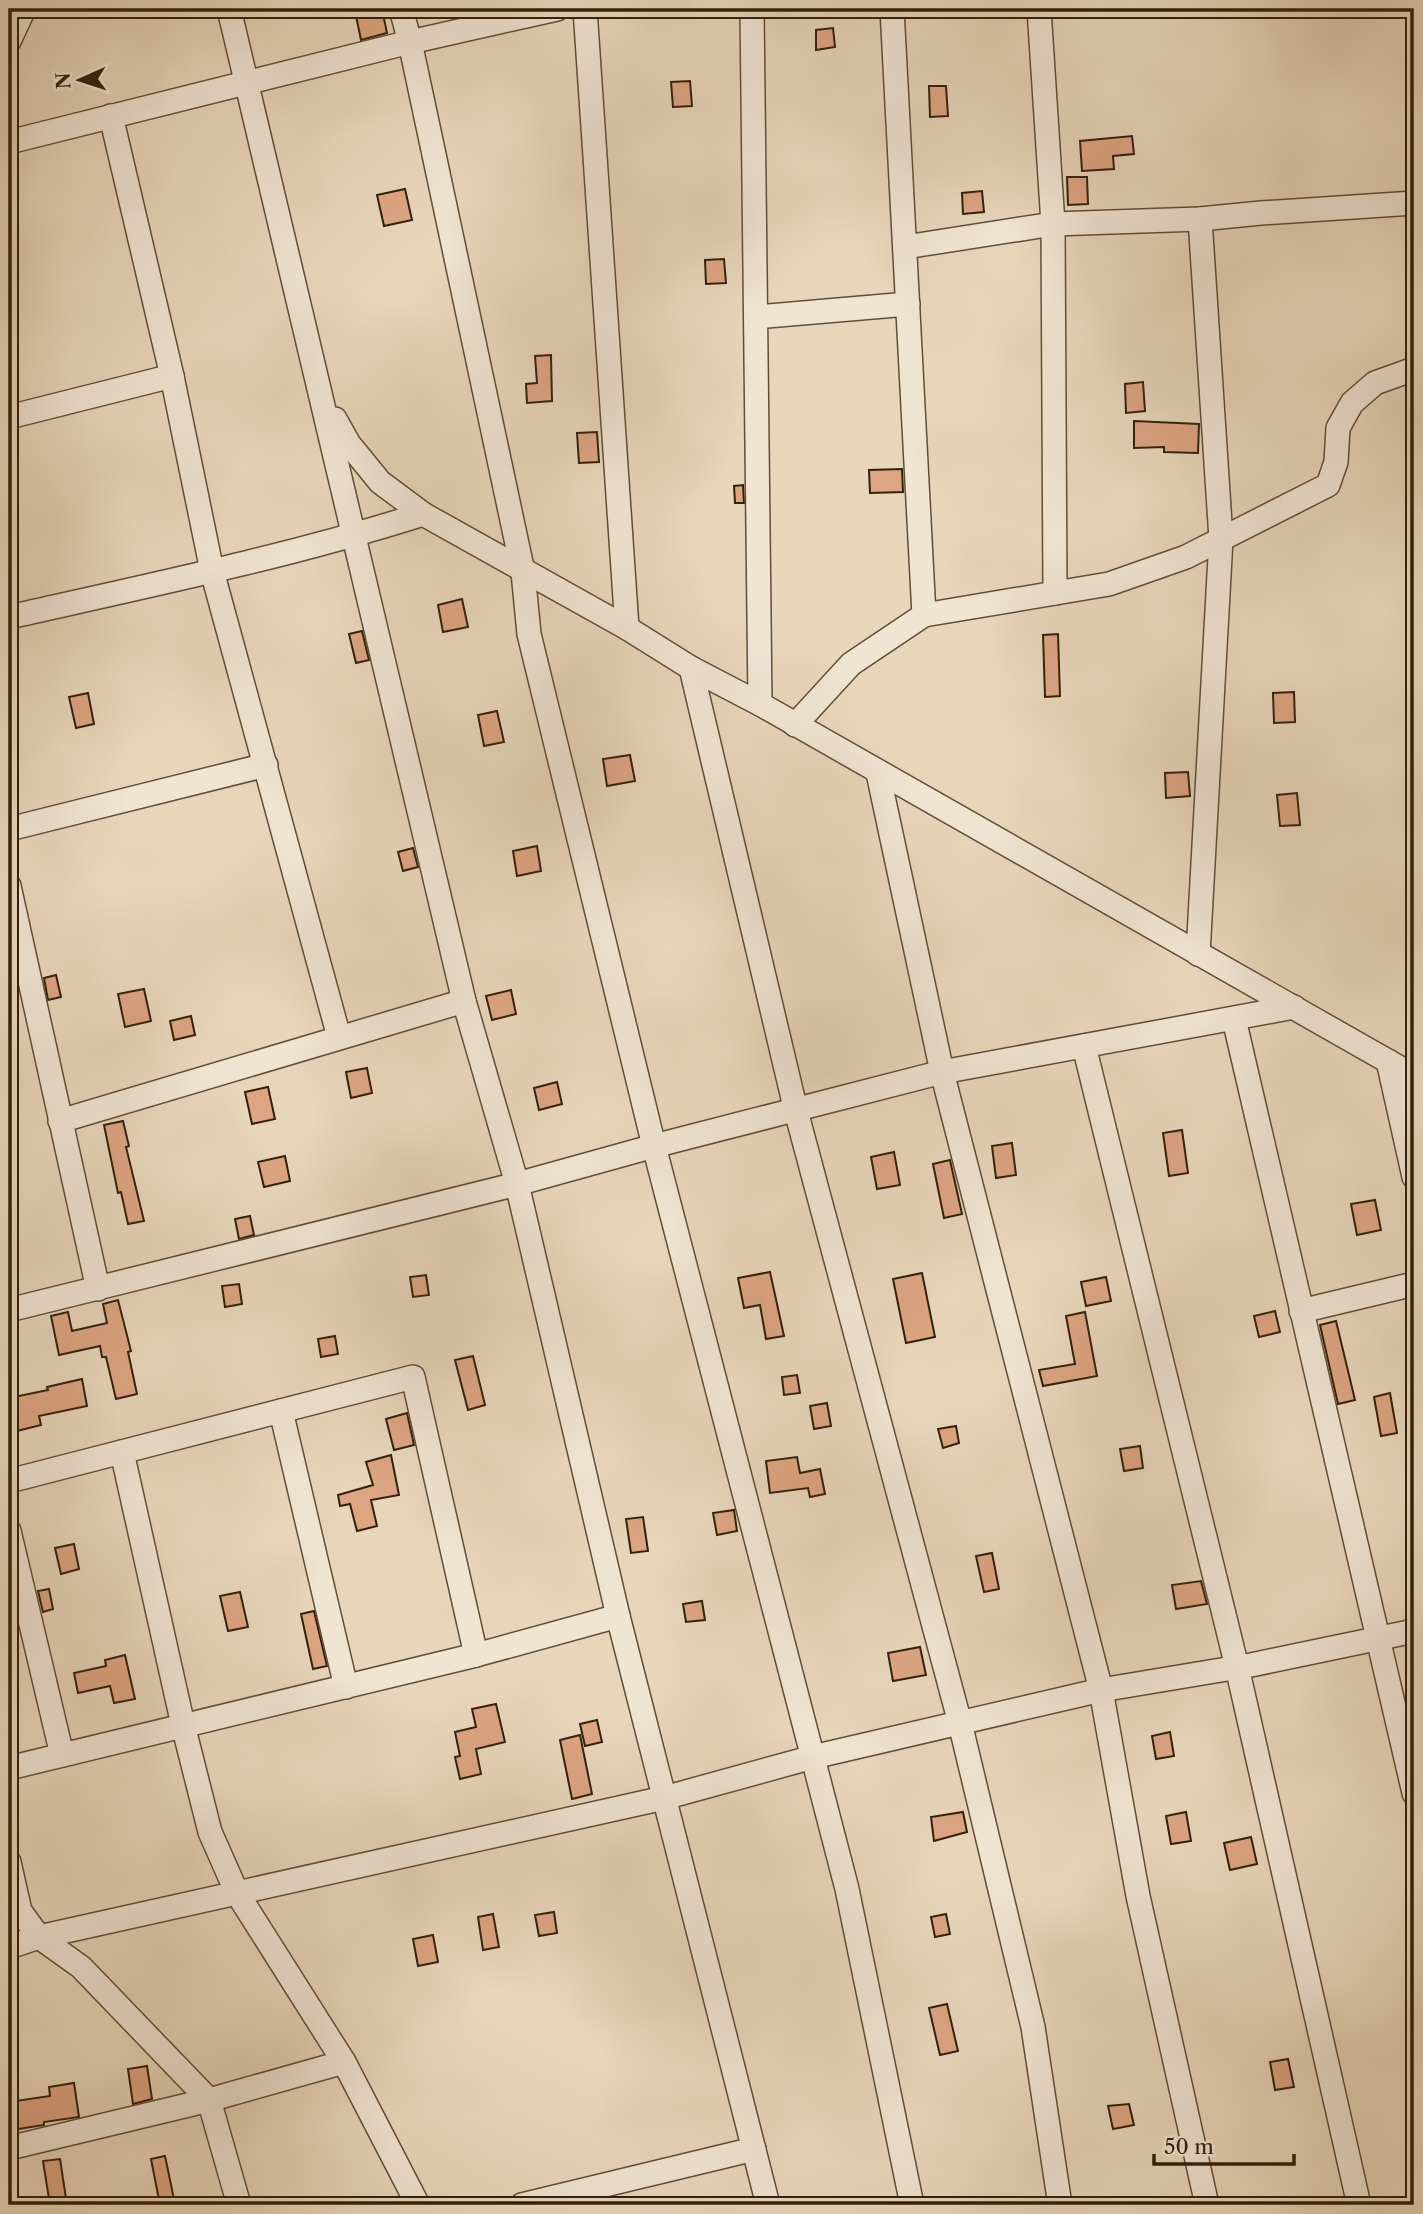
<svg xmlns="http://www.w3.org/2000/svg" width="1423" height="2214" font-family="'Libre Caslon Text',serif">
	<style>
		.building { fill: #dda582; stroke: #32200b; stroke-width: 2 }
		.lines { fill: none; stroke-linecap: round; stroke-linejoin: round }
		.minor-casing { stroke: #604e37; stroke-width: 26 }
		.minor { stroke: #f0e4d3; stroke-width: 23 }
	</style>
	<rect width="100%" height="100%" fill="#e8d6bb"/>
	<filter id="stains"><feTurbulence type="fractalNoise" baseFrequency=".00286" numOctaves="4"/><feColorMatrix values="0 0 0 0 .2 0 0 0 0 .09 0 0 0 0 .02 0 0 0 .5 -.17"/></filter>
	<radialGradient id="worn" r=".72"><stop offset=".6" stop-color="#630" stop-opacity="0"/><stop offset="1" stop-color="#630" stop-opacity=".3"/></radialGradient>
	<!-- building -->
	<g class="building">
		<path d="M368 9H382L387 33 361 40 355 11Z"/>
		<path d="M833 28 835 47 816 50V30Z"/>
		<path d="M690 81 692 106 673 107 671 82Z"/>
		<path d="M929 86H946L948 116 930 117Z"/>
		<path d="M1132 136 1134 154 1113 156 1114 169 1082 171 1080 141Z"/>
		<path d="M1067 177H1087L1088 204 1068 205Z"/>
		<path d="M405 189 412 220 384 226 377 195Z"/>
		<path d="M982 191 984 212 963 214 962 193Z"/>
		<path d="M724 259 726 283 706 284 705 260Z"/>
		<path d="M551 355 552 401 527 403 526 384 537 383 535 356Z"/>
		<path d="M1143 382 1145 411 1126 413 1125 384Z"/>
		<path d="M1134 421 1199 424 1198 453 1164 452V447L1134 448Z"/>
		<path d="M597 432 599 462 579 463 577 433Z"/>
		<path d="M902 469 903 492 870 493 869 470Z"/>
		<path d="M743 485 744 503H735L734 486Z"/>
		<path d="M462 599 468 627 443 632 438 605Z"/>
		<path d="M362 631 369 660 356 663 349 634Z"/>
		<path d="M1058 634 1060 696 1045 697 1043 635Z"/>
		<path d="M1294 692 1295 722 1274 723 1273 693Z"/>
		<path d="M88 693 94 724 76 728 69 697Z"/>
		<path d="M497 711 504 742 484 746 478 715Z"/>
		<path d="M630 755 635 781 607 786 603 759Z"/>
		<path d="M1188 772 1190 796 1166 798 1165 773Z"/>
		<path d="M1297 793 1300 825 1280 826 1277 795Z"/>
		<path d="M537 846 541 871 517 876 513 851Z"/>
		<path d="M413 848 418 867 403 871 398 852Z"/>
		<path d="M56 975 61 997 48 1000 44 978Z"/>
		<path d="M144 989 151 1021 125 1027 118 994Z"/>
		<path d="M511 990 516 1014 492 1020 486 996Z"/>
		<path d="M191 1016 195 1035 174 1040 170 1021Z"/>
		<path d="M367 1068 372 1093 351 1098 346 1072Z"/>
		<path d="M557 1082 562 1104 539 1110 534 1088Z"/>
		<path d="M268 1087 275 1119 252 1124 245 1092Z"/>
		<path d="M123 1121 129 1146 126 1147 144 1221 128 1224 121 1192 118 1193 104 1125Z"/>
		<path d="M1182 1130 1188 1173 1169 1176 1163 1133Z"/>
		<path d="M1012 1143 1016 1175 996 1178 992 1146Z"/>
		<path d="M894 1152 900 1185 877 1189 871 1157Z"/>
		<path d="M285 1156 290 1181 264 1187 258 1162Z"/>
		<path d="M950 1160 962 1214 944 1218 933 1164Z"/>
		<path d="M1375 1200 1381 1230 1357 1235 1351 1204Z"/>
		<path d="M250 1216 254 1235 239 1239 235 1219Z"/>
		<path d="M770 1272 784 1336 766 1339 760 1305 744 1308 738 1278Z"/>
		<path d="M922 1273 935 1337 906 1343 893 1279Z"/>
		<path d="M426 1275 429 1295 413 1297 410 1277Z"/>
		<path d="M1106 1277 1111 1301 1086 1306 1081 1282Z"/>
		<path d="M239 1284 242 1304 225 1307 222 1286Z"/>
		<path d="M118 1300 131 1351 128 1352 137 1394 116 1399 106 1357H102L100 1346 59 1355 51 1316 68 1312 72 1331 107 1323 103 1304Z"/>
		<path d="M1275 1311 1280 1332 1259 1337 1254 1316Z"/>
		<path d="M1085 1312 1097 1376 1043 1386 1039 1370 1075 1364 1066 1316Z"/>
		<path d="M1336 1321 1355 1400 1338 1404 1320 1325Z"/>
		<path d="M335 1336 338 1354 321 1357 318 1339Z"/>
		<path d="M473 1356 485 1405 468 1410 455 1360Z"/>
		<path d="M797 1375 800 1393 784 1395 782 1377Z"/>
		<path d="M82 1379 87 1406 39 1416 41 1425 9 1433V1398L48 1390 47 1387Z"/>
		<path d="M1390 1393 1397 1433 1381 1436 1374 1397Z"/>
		<path d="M827 1403 831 1426 814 1429 810 1406Z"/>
		<path d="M407 1413 414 1445 394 1450 386 1419Z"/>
		<path d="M956 1426 959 1443 943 1448 938 1429Z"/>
		<path d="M1140 1446 1143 1468 1124 1471 1120 1449Z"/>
		<path d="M391 1455 399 1495 371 1500 377 1526 357 1531 350 1504 340 1506 338 1495 373 1485 366 1462Z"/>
		<path d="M797 1457 800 1473 820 1469 825 1494 810 1497 808 1488 770 1493 766 1461Z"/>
		<path d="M734 1510 737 1531 717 1535 713 1513Z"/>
		<path d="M643 1517 648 1551 631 1553 626 1519Z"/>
		<path d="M74 1544 79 1569 61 1574 55 1548Z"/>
		<path d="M992 1553 999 1589 984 1592 976 1556Z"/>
		<path d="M1201 1581 1207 1604 1176 1609 1172 1585Z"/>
		<path d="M49 1589 53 1609 43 1612 38 1591Z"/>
		<path d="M240 1592 248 1627 228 1631 220 1596Z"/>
		<path d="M702 1601 705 1620 686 1622 683 1604Z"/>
		<path d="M314 1611 327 1666 313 1669 301 1614Z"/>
		<path d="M920 1647 926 1675 893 1681 888 1653Z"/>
		<path d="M125 1655 135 1699 114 1703 110 1686 78 1693 74 1673 106 1666 105 1660Z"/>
		<path d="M496 1704 505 1742 476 1749 481 1774 460 1779 455 1757 460 1756 455 1732 476 1727 472 1709Z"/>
		<path d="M597 1720 602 1742 585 1746 580 1724Z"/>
		<path d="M1170 1732 1174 1756 1156 1759 1152 1736Z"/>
		<path d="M580 1735 592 1794 572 1799 560 1740Z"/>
		<path d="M963 1812 967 1832 934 1841 931 1817Z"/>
		<path d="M1186 1812 1191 1841 1171 1844 1166 1816Z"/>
		<path d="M1251 1837 1257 1864 1230 1870 1224 1843Z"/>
		<path d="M554 1912 557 1933 539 1936 535 1915Z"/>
		<path d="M493 1914 499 1947 483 1950 478 1917Z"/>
		<path d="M946 1914 950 1934 935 1937 931 1917Z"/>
		<path d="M433 1935 438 1962 418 1966 413 1939Z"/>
		<path d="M947 2004 958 2051 940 2055 929 2008Z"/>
		<path d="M1288 2059 1294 2087 1275 2090 1270 2062Z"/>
		<path d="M147 2066 152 2099 133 2104 128 2069Z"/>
		<path d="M74 2083 79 2117 44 2122V2125L12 2130 9 2102 50 2096 49 2087Z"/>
		<path d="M1129 2104 1134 2125 1113 2129 1108 2106Z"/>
		<path d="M165 2156 175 2204 160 2205 151 2159Z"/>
		<path d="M60 2159 67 2205H50L43 2161Z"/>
	</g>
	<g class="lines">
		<!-- minor casing -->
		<g class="minor-casing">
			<g id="minor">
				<path d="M229 9 464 1001 517 1184 618 1616 768 2205"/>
				<path d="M401 9 410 42 523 572 529 634 654 1146 847 1889 912 2205"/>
				<path d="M585 9 627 628"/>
				<path d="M752 9 760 704"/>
				<path d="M892 9 924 615"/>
				<path d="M1039 9 1053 224 1055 593"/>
				<path d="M9 41 24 9"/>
				<path d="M111 116 172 376 212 571 339 1037"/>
				<path d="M9 142 410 42 557 9"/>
				<path d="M905 247 1053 224 1200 219 1261 213 1414 203"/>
				<path d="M756 317 908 304"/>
				<path d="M9 417 172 376"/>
				<path d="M335 419 349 444 380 482 423 514 627 628 691 668 760 704 1414 1076"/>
				<path d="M9 617C147 586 287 557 423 514"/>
				<path d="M691 668 796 1111 960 1723 1033 2027 1060 2205"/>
				<path d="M795 725 851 664 924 615 1109 584 1186 557 1328 485 1336 462 1338 428 1352 403 1375 383 1414 369"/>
				<path d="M878 773 942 1072 1101 1690 1138 1896 1207 2205"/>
				<path d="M9 829 266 765"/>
				<path d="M9 886 98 1289"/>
				<path d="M1198 954 1221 539 1200 219"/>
				<path d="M1234 1019 1414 1793"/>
				<path d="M1084 1046 1237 1667 1359 2205"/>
				<path d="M1388 1061 1414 1177"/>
				<path d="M60 1121 464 1001"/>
				<path d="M9 1310 517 1184 654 1146 942 1072 1294 1007"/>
				<path d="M1301 1311 1414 1284"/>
				<path d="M281 1411 346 1687"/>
				<path d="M122 1452 183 1725 210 1832 237 1893 344 2062 418 2205"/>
				<path d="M9 1481 413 1377 476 1655"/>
				<path d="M9 1531 62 1755"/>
				<path d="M9 1768 476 1655 618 1616"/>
				<path d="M9 1862 20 1911 39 1937 81 1967 209 2100 239 2205"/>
				<path d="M9 1947 39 1937 664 1798 813 1757 1101 1690 1251 1665 1414 1631"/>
				<path d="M9 2148 209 2100 344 2062"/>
				<path d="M522 2205 754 2149"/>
			</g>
		</g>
		<!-- minor -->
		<use href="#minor" class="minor"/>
	</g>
	<!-- margin -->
	<rect width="1423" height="2214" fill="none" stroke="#e8d6bb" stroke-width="35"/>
	<rect x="10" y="10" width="1402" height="2193" fill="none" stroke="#32200b" stroke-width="3.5"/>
	<rect x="18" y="18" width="1388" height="2179" fill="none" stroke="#32200b" stroke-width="2"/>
	<!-- north arrow -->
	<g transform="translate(80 80) rotate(267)" stroke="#f0e4d3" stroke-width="5" paint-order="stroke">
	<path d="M0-5L12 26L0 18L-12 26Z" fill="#32200b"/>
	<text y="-10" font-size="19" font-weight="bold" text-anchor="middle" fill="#32200b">N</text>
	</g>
	<!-- scale -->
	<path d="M1154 2154v10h140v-10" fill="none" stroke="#32200b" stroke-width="3.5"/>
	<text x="1164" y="2154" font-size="21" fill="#32200b" stroke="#f0e4d3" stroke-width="5" paint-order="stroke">50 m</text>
	<rect width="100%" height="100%" filter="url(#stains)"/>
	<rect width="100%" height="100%" fill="url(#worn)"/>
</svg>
